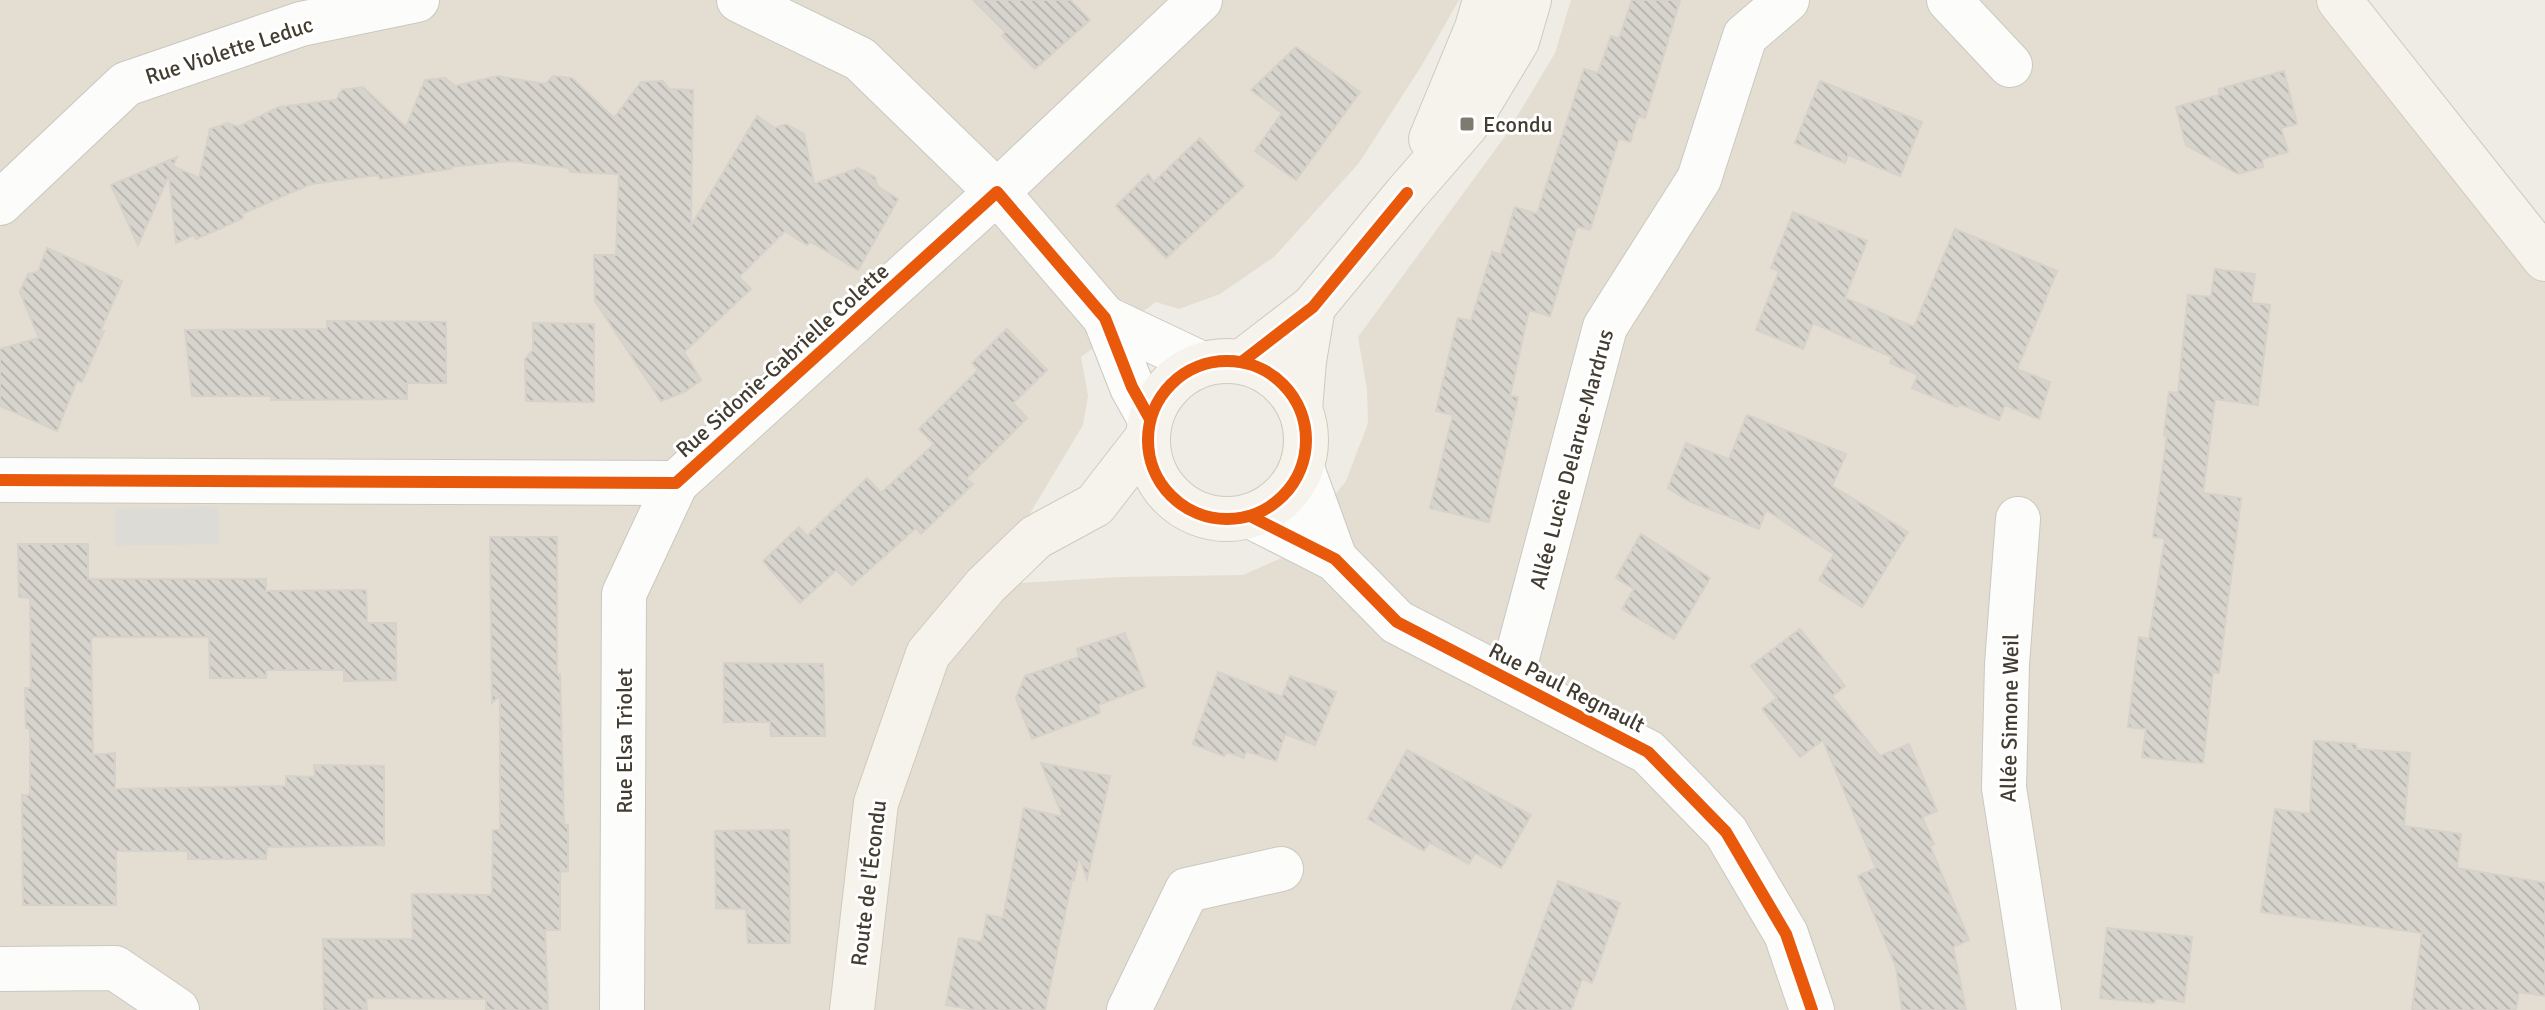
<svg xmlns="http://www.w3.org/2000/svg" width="2545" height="1010" font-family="Signika,sans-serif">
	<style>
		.residential { fill: #e3ded1 }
		.parking { fill: #dddbd5 }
		.building { fill: url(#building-back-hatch); stroke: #d6d2cb; stroke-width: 2 }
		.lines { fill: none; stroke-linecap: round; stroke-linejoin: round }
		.street-casing { stroke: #cac8c1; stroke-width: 46 }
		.secondary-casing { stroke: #cfcabc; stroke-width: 46 }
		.street { stroke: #fcfcfb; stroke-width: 44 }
		.secondary { stroke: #f6f3ec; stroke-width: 44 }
		.cycleway-casing { stroke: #fff; stroke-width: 17 }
		.cycleway { stroke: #e8590c; stroke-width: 12 }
		.poi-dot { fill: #7f7a70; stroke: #fff; stroke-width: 3 }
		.labels { text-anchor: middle; stroke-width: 6; stroke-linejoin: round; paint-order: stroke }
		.street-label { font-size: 22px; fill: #433d31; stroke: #fff }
		.poi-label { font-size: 22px; fill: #433d31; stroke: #fff; text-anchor: start }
	</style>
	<defs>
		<pattern id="building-back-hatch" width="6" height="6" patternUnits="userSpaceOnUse" patternTransform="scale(2)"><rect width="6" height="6" fill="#d7d4cd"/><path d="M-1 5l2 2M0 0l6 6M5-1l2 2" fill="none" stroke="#bab7b0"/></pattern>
	</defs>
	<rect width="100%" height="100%" fill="#eeece5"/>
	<!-- residential -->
	<path class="residential" d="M0 0H1459L1422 65 1359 163 1274 257 1220 294 1179 309 1156 302 1081 357 1088 396 1083 425 987 585 1120 577 1243 575 1286 556 1346 481 1368 423 1367 390 1358 337 1506 135 1555 53 1571 0H2339L2545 259V1010H0Z"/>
	<!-- parking -->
	<path class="parking" d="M218 507 219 544 115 546V509Z"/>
	<!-- building -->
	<g class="building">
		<path d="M973 0H1070L1090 20 1035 69 1002 36 1005 32Z"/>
		<path d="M1632 0H1680L1645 118 1638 116 1630 142 1619 138 1590 230 1577 226 1550 316 1529 310 1510 396 1518 397 1489 522 1430 508 1453 415 1436 411 1458 318 1471 321 1492 252 1501 254 1515 207 1537 214 1584 69 1598 73 1611 36 1619 39Z"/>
		<path d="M1296 47 1360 92 1296 180 1255 151 1282 113 1251 90Z"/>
		<path d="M2284 71 2297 124 2281 128 2288 152 2262 159 2263 167 2238 174 2186 145 2176 107 2219 95V89Z"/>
		<path d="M497 76 545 84 553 76 572 78 614 118 641 82 663 81 669 89 693 90 691 226 757 116 775 128 786 124 804 134 814 184 858 168 875 177 877 186 898 199 858 270 811 242 807 245 785 231 739 277 751 289 684 352 701 380 686 391 661 401 595 301 594 255H616L619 174 570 172 569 168 513 161 448 167 451 169 380 179 378 175 311 184 242 214 243 218 217 230 196 239 194 235 176 243 169 175 138 245 111 185 177 157 173 166 199 178 210 129 228 123 238 127 279 107 336 100 342 90 363 87 406 127 425 80 445 78 455 86Z"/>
		<path d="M1820 81 1922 122 1900 176 1848 155 1845 163 1795 143Z"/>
		<path d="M1200 138 1244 186 1166 258 1116 206 1148 174 1154 182Z"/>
		<path d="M1793 212 1867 241 1845 298 1914 327 1955 229 2057 271 2017 369 2050 382 2039 419 2005 405 1999 420 1959 404 1957 407 1912 388 1918 375 1890 363 1892 357 1813 323 1803 349 1756 330 1779 271 1771 268Z"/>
		<path d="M47 248 122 281 100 332 104 331 82 382 77 380 57 431 0 406V349L39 338 20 292 28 274 38 272Z"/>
		<path d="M2215 269 2255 274 2251 303 2270 305 2258 405 2215 399 2203 493 2241 498 2219 673 2213 672 2203 763 2142 757 2146 729 2128 727 2139 637 2149 639 2165 538 2153 537 2167 436 2164 435 2169 392 2178 393 2188 295 2211 297Z"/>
		<path d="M327 321 446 322V383H407V399L271 400V396H192L185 330 327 329Z"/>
		<path d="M533 323 594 324V402L526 401 525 359 533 350Z"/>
		<path d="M1007 329 1047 370 1013 403 1027 418 966 479 973 484 921 534 916 528 852 585 836 570 800 603 763 561 799 527 807 536 867 478 881 493 934 444 919 429 978 370 972 363Z"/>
		<path d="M1747 415 1846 454 1832 486 1908 532 1862 607 1819 580 1834 554 1766 510 1759 529 1689 501 1668 488 1686 443 1729 459Z"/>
		<path d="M1641 534 1710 578 1674 639 1622 609 1634 589 1616 578Z"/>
		<path d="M490 537H557V674H560L564 825H568V871L560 872V930H545L548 1010H486V999L366 998 367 1010H324L323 939H413L412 894 492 895 493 830H500V695L492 703Z"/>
		<path d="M18 544H88V579H266V591L366 590 367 623H396V680L344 681V670H266V678H210L209 637H91L93 755 115 753V789L286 786V776L315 777 314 765 384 766V845L267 847 266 859H188V851H116V905H23L22 795H30V729L26 728 25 688H31L30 598 19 597Z"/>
		<path d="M1800 629 1845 686 1832 696 1880 756 1909 744 1937 811 1922 817 1934 844 1930 846 1969 940 1953 947 1966 1010H1902L1896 967 1858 876 1876 868 1823 740 1800 757 1762 709 1777 698 1751 666Z"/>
		<path d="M1125 633 1145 687 1098 705 1100 713 1032 739 1016 698 1025 676 1079 657 1077 649Z"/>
		<path d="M724 663 823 664 825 736H771L770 722H724Z"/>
		<path d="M1218 672 1282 697 1290 676 1336 692 1315 745 1285 734 1276 761 1246 751 1244 758 1227 752 1224 756 1193 744Z"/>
		<path d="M2314 741 2356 744 2357 749 2410 753 2404 826 2461 834 2457 868 2545 883V996L2519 992 2516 1010H2412L2422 933 2261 912 2275 809 2310 814Z"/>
		<path d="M1407 750 1531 815 1501 868 1475 853 1469 864 1429 842 1424 851 1368 819Z"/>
		<path d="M1041 763 1110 776 1087 879 1079 857 1074 880H1072L1045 1010H975L946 1005 959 938 982 942 987 915 1003 918 1024 808 1063 817Z"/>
		<path d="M789 830 790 943H748L746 909 716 908 715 831Z"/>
		<path d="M1558 881 1620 903 1592 983 1582 979 1571 1010H1512Z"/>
		<path d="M2107 928 2192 937 2184 1002 2156 998 2154 1003 2100 998Z"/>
	</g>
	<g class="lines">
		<!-- street casing -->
		<g class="street-casing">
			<g id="street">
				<path d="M739 0 860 59 997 192 1200 0"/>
				<path d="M1949 0 2010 65"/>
				<path d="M0 203 126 84 301 24 417 0"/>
				<path d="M1105 318 1202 364"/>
				<path d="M1302 468 1335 559"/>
				<path d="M0 480 676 483 997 192 1105 318 1132 387 1150 419"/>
				<path d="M1250 516 1335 559 1397 622 1648 752 1726 832 1786 934 1812 1010"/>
				<path d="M2018 519 2007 664 2004 788 2039 1010"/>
				<path d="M1511 680 1605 327 1699 179 1745 36 1787 0"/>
				<path d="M0 969 115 968 177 1010"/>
				<path d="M622 1010 624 594 676 483"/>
				<path d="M1129 1010 1187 890 1281 869"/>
			</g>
		</g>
		<!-- secondary casing -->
		<g class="secondary-casing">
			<g id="secondary">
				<path d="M2339 0 2545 259"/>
				<path d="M1431 139 1477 28 1485 0"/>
				<circle cx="1227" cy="440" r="79"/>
				<path d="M1243 361 1313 307 1407 193 1467 124 1517 41 1529 0"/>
				<path d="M1300 409 1304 361 1313 307"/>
				<path d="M852 1010 876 803 928 654 986 585 1036 537 1095 505 1147 438"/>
			</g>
		</g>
		<!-- street -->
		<use href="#street" class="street"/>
		<!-- secondary -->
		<use href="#secondary" class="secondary"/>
		<!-- cycleway casing -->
		<g class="cycleway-casing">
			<g id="cycleway">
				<circle cx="1227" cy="440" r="79"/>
				<path d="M1243 361 1313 307 1407 193"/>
				<path d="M0 480 676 483 997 192 1105 318 1132 387 1150 419"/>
				<path d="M1250 516 1335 559 1397 622 1648 752 1726 832 1786 934 1812 1010"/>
			</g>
		</g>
		<!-- cycleway -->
		<use href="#cycleway" class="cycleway"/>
	</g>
	<!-- markers -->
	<rect class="poi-dot" x="1459" y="116" width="16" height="16" rx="4"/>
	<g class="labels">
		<!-- street labels -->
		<g class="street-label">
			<text transform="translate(229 50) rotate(-18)" y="8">Rue Violette Leduc</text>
			<text transform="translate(782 360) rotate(-42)" y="8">Rue Sidonie-Gabrielle Colette</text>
			<text transform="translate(1571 459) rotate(-75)" y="8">Allée Lucie Delarue-Mardrus</text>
			<text transform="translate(1567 687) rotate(27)" y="8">Rue Paul Regnault</text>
			<text transform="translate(2009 718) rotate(-89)" y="8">Allée Simone Weil</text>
			<text transform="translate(624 741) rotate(-90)" y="8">Rue Elsa Triolet</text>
			<text transform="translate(868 883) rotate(-83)" y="8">Route de l'Écondu</text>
		</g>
		<!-- poi labels -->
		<g class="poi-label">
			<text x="1483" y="132">Econdu</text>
		</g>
	</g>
</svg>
